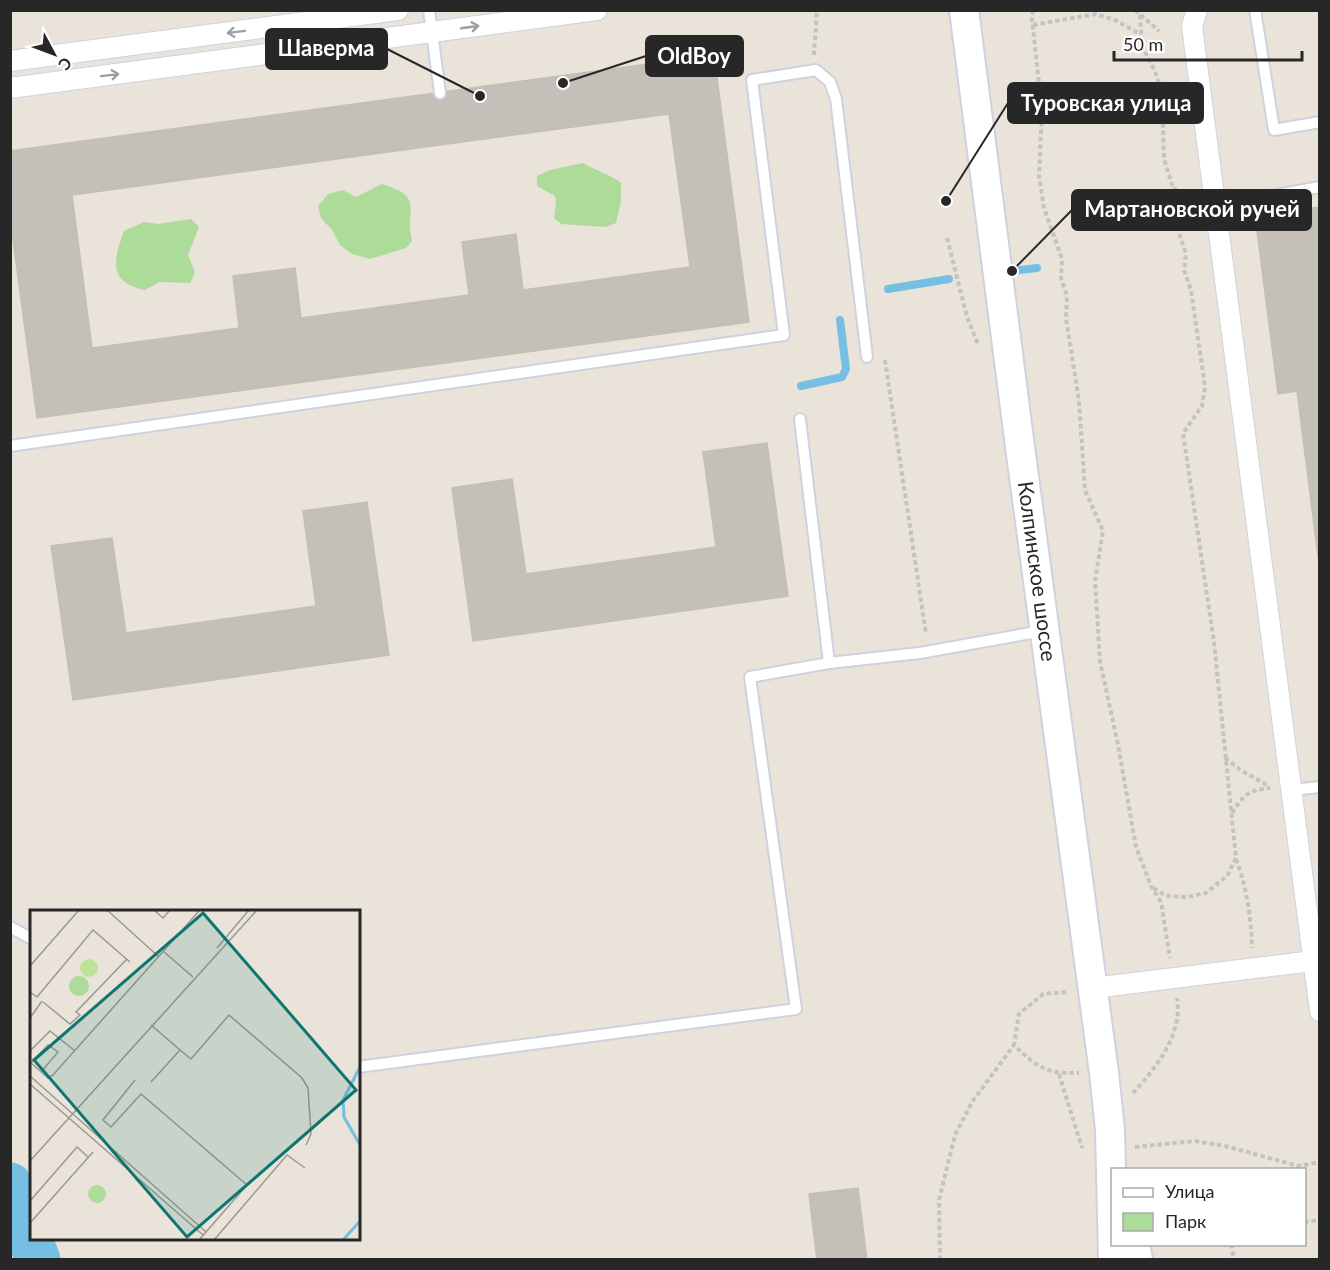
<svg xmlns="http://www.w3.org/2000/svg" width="1330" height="1270" font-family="Lato,sans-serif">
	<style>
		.green { fill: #addb9a }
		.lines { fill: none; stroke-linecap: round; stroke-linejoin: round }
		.stream { stroke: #75bfe3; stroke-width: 8 }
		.river { stroke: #75bfe3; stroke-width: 45 }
		.building { fill: #c4c0b9; stroke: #c3bfb4; stroke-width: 1.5; fill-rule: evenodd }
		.lane-casing { stroke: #cfd1df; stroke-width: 14 }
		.street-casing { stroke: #cfd1df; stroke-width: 22 }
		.secondary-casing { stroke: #cfd1df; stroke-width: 32 }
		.path { stroke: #c3c3c3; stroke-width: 4; stroke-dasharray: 4.5 3; stroke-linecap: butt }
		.lane { stroke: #fff; stroke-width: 10 }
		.street { stroke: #fff; stroke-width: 20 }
		.secondary { stroke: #fff; stroke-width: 28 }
		.oneway { stroke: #9e9e9e }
		.labels { text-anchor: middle; stroke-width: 4.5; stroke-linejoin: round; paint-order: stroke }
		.street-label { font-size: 21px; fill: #272727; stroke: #fff }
		.inset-river { fill: none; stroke: #75bfe3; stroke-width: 3 }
		.inset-road { fill: none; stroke: #9b9892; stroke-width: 1.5 }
		.view { fill: #0f766e; fill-opacity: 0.15; stroke: #0f766e; stroke-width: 3 }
		.inset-edge { fill: none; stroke: #272727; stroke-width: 3 }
		.leader { fill: none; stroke: #272727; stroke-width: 2 }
		.callout-dot { fill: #272727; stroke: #fff; stroke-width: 2 }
		.callout { fill: #272727; stroke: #272727; stroke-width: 2 }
		.callout-label { font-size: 22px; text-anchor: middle; font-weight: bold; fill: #fff }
	</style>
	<rect width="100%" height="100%" fill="#e9e3da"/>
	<!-- green -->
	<g class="green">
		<path d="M583 163C596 171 610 174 621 183V201L616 223 606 227 561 224 554 218 556 203 555 196 537 186V176L550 170Z"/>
		<path d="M382 184C426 197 404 209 412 241L406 248 370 259 352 254 340 245 332 230 321 218 318 206 328 194 343 190 356 197Z"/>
		<path d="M191 219 199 227 188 255 195 272 190 283 159 282 145 290C108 282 113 261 124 231L144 222 158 224Z"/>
	</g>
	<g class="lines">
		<!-- stream -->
		<g class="stream">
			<path d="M1012 271 1037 268"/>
			<path d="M888 289 949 279"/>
			<path d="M801 386 842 377 846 369 840 320"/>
		</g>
		<!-- river -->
		<path class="river" d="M10 1185 38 1260"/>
	</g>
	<!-- building -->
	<g class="building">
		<path d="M714 55 749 322 37 418 10 217V151ZM669 114 690 267 523 290 516 234 462 242 469 295 301 318 295 268 233 276 239 328 92 348 72 195Z"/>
		<path d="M1320 207V572L1297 391 1278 394 1255 215Z"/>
		<path d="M767 443 788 596 473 641 452 488 512 479 526 574 716 547 703 452Z"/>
		<path d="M367 502 389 655 73 700 51 546 112 538 126 633 316 606 303 511Z"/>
		<path d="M858 1188 867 1260H817L809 1194Z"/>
	</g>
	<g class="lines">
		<!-- lane casing -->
		<g class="lane-casing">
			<g id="lane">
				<path d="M429 10 440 93"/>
				<path d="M1255 10 1274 130 1320 122"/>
				<path d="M1216 206 1320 187"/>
				<path d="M10 446 784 335 752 80 816 70 830 82 836 99 867 357"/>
				<path d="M829 663 920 653 1042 631"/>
				<path d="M1291 790 1320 787"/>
				<path d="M10 927 32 939"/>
				<path d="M358 1067 796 1009 750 677 829 663 800 419"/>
			</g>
		</g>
		<!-- street casing -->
		<g class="street-casing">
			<g id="street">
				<path d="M1197 10 1192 26 1320 1011"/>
				<path d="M10 61 398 10"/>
				<path d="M10 88 597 10"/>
				<path d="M1093 988 1313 961"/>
			</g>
		</g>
		<!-- secondary casing -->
		<g class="secondary-casing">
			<g id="secondary">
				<path id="s1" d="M964 10 1020 447 1104 1073 1110 1130 1113 1260"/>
				<path d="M1135 1244 1138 1260"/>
			</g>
		</g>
		<!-- path -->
		<g class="path">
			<path d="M1033 10 1032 19 1042 111 1039 176 1044 208 1062 259 1061 278 1067 296 1066 318 1079 401 1085 490 1103 531 1095 581 1100 661 1118 745 1136 847 1151 886 1161 902 1170 958"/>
			<path d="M1135 10 1159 31"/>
			<path d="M1140 15 1142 46 1154 69 1162 91 1164 159 1173 188 1180 236 1186 254 1184 270 1191 290 1205 387 1202 406 1183 433 1214 642 1236 858 1227 876 1206 893 1187 897 1166 896 1152 887"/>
			<path d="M1033 25 1096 14 1115 20 1140 34"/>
			<path d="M814 55 817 10"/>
			<path d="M1173 188 1180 192 1193 194"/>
			<path d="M947 238 967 317 978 344"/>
			<path d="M885 360 926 634"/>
			<path d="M1225 758 1242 771 1269 786"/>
			<path d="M1232 813C1243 795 1249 790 1270 788"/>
			<path d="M1236 859C1247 888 1251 917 1252 948"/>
			<path d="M1066 992 1043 994 1019 1014 1014 1045C1037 1067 1046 1074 1079 1073"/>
			<path d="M1059 1074 1082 1148"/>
			<path d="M1133 1093C1156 1068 1183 1034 1177 998"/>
			<path d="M1135 1147 1195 1141 1225 1146 1298 1166 1320 1162"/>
			<path d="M1304 1222 1320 1220"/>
			<path d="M1231 1244 1234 1260"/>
			<path d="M940 1260 939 1200 955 1135 972 1102 1014 1045"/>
		</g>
		<!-- lane -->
		<use href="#lane" class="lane"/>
		<!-- street -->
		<use href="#street" class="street"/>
		<!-- secondary -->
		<use href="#secondary" class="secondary"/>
	</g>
	<!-- one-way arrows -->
	<defs><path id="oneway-shaft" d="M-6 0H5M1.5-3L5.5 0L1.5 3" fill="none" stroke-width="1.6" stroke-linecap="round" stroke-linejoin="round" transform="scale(1.5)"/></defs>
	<g class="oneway">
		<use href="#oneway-shaft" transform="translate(470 27) rotate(-8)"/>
		<use href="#oneway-shaft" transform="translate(236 32) rotate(173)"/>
		<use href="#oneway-shaft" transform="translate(110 75) rotate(-7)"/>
	</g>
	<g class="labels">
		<!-- street labels -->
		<g class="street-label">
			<text dy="7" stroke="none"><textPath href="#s1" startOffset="566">Колпинское шоссе</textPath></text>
		</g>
	</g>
	<!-- overview -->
	<g transform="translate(30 910)">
		<rect width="330" height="330" fill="#e9e3da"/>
		<path d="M39 76a10 10 0 1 1 20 0a10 10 0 1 1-20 0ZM58 284a9 9 0 1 1 18 0a9 9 0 1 1-18 0Z" fill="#addb9a"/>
		<path d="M50 58a9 9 0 1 1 18 0a9 9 0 1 1-18 0Z" fill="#bee297"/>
		<path class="inset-river" d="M330 157 313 190 314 207 330 235M313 330 330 311"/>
		<path class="inset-road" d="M77 0 129 47M124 0 133 8 140 0M187 38 219 0M133 41 163 67M0 56 49 0M0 82 7 87 63 20 100 52M13 92 40 114 50 105 46 102 97 49M0 108 12 91M121 115 150 140M0 141 20 121 45 141M0 152 18 168 23 165 170 0M1 153 18 135 28 142 11 162M0 166 176 322M105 170 73 210 81 217 111 184 217 275 169 330M121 172 150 140 161 149 199 105 272 168 278 178 281 224 276 235M0 174 173 325M0 251 227 0M0 291 47 237 58 247M0 313 63 242M184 330 257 245 275 258"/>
		<path class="view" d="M173 3 326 180 157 327 4 150Z"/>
		<rect width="330" height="330" class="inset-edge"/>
	</g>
	<!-- callouts -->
	<path class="leader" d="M480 96L387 49M563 83L646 56M946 201L1008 103M1012 271L1072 210"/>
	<g class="callout-dot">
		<circle cx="480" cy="96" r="6"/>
		<circle cx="563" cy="83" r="6"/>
		<circle cx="946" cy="201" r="6"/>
		<circle cx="1012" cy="271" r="6"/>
	</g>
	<g class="callout">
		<rect x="266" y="29" width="121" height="40" rx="6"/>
		<rect x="646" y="36" width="97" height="40" rx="6"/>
		<rect x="1008" y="83" width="195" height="40" rx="6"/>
		<rect x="1072" y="190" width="239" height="40" rx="6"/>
	</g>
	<g class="callout-label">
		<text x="326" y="56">Шаверма</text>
		<text x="694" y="64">OldBoy</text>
		<text x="1106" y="111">Туровская улица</text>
		<text x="1192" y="217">Мартановской ручей</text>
	</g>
	<!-- border -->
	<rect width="1330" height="1270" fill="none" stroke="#272727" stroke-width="24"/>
	<!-- legend -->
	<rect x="1111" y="1168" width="195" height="78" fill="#ffffff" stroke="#a9a9a9" stroke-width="1.5"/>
	<rect x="1123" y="1188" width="30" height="9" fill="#ffffff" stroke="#a9a9a9" stroke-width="1.5"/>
	<text x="1165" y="1198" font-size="18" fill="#272727">Улица</text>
	<rect x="1123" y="1213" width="30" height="18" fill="#addb9a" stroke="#a9a9a9" stroke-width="1.5"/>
	<text x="1165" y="1228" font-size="18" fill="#272727">Парк</text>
	<!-- north arrow -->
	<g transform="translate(54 54) rotate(131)" stroke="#ffffff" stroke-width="4.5" paint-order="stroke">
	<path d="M0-4.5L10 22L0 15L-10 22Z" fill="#272727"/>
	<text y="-9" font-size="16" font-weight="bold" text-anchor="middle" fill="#272727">С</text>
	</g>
	<!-- scale -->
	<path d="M1114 51v9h188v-9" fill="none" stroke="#272727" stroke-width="3"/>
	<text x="1123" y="51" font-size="18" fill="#272727" stroke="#ffffff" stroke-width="4.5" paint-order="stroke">50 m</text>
</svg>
